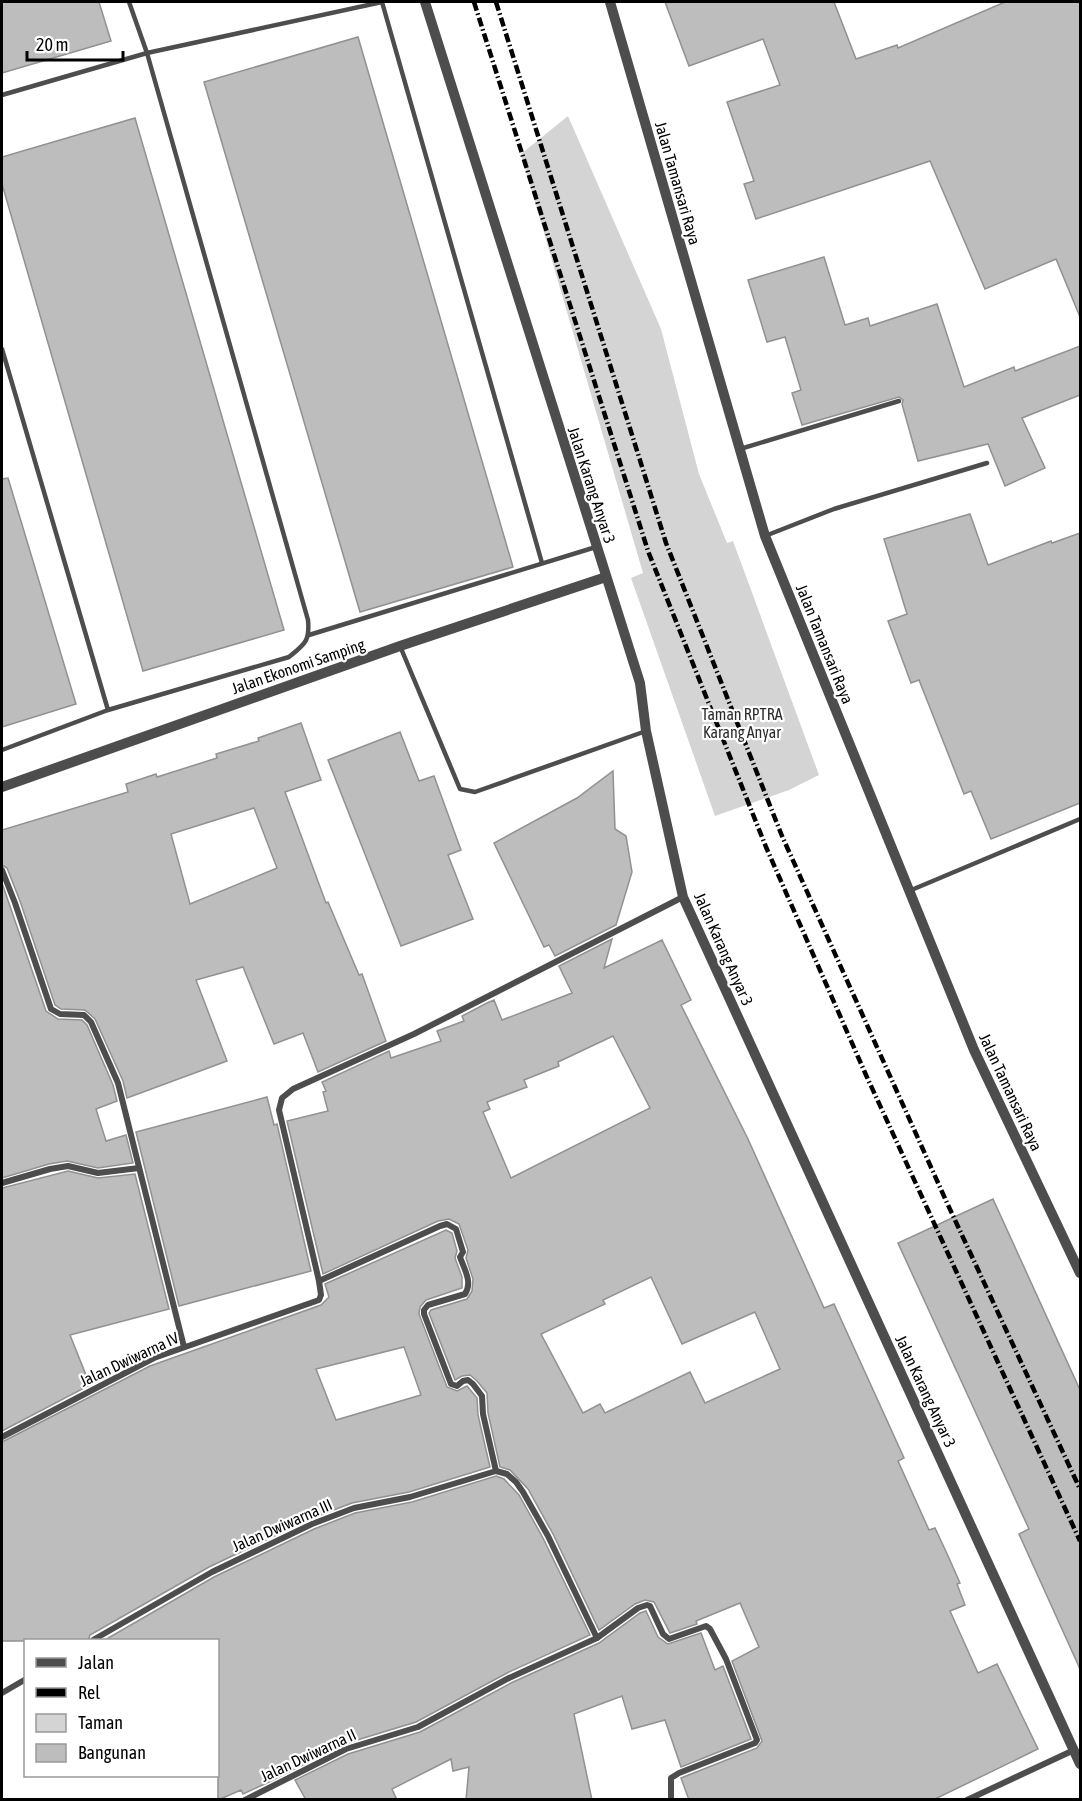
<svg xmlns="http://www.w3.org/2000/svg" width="1082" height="1801" font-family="'Asap Condensed',sans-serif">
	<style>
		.green { fill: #d4d4d4 }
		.building { fill: #bdbdbd; stroke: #919191; stroke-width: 1.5; fill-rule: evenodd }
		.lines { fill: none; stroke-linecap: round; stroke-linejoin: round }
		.service { stroke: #4d4d4d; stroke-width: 4.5 }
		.minor { stroke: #4d4d4d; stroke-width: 6 }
		.tertiary { stroke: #4d4d4d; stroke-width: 10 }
		.rail { stroke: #000; stroke-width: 4.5; stroke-dasharray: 9 3 1.5 3; stroke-linecap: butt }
		.labels { text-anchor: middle; stroke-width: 4.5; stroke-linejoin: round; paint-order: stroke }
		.street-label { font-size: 16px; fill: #000; stroke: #fff }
		.park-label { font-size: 16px; fill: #2b2b2b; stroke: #fff }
	</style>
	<rect width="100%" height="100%" fill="#fff"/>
	<!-- green -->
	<path class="green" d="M568 116 661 329 699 474 727 543 733 541 819 775 789 790 715 816 631 578 643 573 521 154Z"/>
	<!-- building -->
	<g class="building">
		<path d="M2 2H99L111 41 2 73Z"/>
		<path d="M665 2H834L856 59 897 45 898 48 1005 2H1080V317L1056 259 985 289 930 161 756 219 744 184 754 181 727 102 780 85 763 39 689 66Z"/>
		<path d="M358 37 513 567 360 612 204 82Z"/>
		<path d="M135 118 284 630 143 671 2 184V157Z"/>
		<path d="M824 257 845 325 868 318 870 326 937 304 964 387 1014 367 1015 371 1080 346V395L1022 418 1045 468 1005 486 988 444 918 461 902 404 903 400 899 397 802 425 792 393 801 390 785 337 767 342 748 280Z"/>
		<path d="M8 478 76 704 2 727V479Z"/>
		<path d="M970 514 988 565 1051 541 1052 543 1080 533V803L991 839 971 791 964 794 919 680 911 683 888 621 907 614 884 539Z"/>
		<path d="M301 723 321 780 285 792 326 903 328 902 359 975 362 974 386 1041 318 1072 303 1033 274 1044 243 967 196 980 227 1061 127 1098 123 1081 95 1019 85 1010 61 1009 55 1005 20 901 7 868 2 865V830L128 792 126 784 156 774 157 777 217 758 216 754 259 741 258 738ZM254 808 277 868 190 904 171 834Z"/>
		<path d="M400 732 419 781 434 776 461 850 448 855 473 919 401 946 328 760Z"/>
		<path d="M613 771 615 829 626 836 632 872 616 925 555 956 549 945 544 947 494 843 577 798Z"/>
		<path d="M2 883 46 1011 58 1019 82 1020 87 1025 113 1085 117 1101 96 1109 106 1141 126 1135 133 1163 98 1168 67 1161 49 1164 2 1178Z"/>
		<path d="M612 939 604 968 662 940 691 1000 681 1005 748 1139 824 1308 834 1304 904 1458 898 1461 929 1530 935 1528 949 1558 960 1583 957 1584 965 1605 950 1611 978 1673 997 1664 1038 1749 933 1800H689L681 1778 757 1748 762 1741 732 1661 759 1647 740 1603 696 1621 697 1624 670 1633 654 1602 645 1600 635 1604 599 1630 553 1534 528 1489 510 1470 500 1467 488 1413 487 1393 477 1381 470 1375 462 1376 455 1380 429 1313 431 1310 467 1299 472 1291 473 1279 466 1258 468 1250 459 1224 449 1219 438 1221 323 1274 287 1121 328 1111 323 1092 326 1091 322 1082 389 1051 391 1058 441 1041 437 1031 464 1021 462 1016 487 1003 494 1000 502 1020 572 993 559 966ZM613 1036 650 1108 511 1178 483 1112 490 1109 487 1102 527 1087 524 1080 559 1066 558 1062ZM651 1277 682 1344 755 1312 780 1369 705 1403 690 1372 605 1413 600 1404 583 1413 541 1334 605 1304 603 1300Z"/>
		<path d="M267 1097 274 1125 277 1124 311 1271 179 1306 136 1132Z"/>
		<path d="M68 1171 98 1178 135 1174 169 1309 70 1335 90 1385 2 1431V1188Z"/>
		<path d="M993 1199 1080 1390V1669L1019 1534 1029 1529 898 1243Z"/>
		<path d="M446 1230 452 1233 457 1251 455 1258 462 1277V1288L426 1300 420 1307 419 1314 447 1387 457 1391 467 1386 477 1398 478 1415 490 1467 409 1492 352 1503 310 1519 209 1567 90 1635 88 1641H2V1442L150 1366 321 1305 329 1297 325 1284ZM404 1347 421 1395 336 1420 316 1369Z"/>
		<path d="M496 1476 504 1479 519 1495 543 1538 590 1635 507 1673 416 1722 344 1744 269 1782 243 1794 241 1790 218 1800V1641H103L214 1577 314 1529 355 1513 412 1502Z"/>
		<path d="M646 1611 658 1637 668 1644 701 1633 715 1670 723 1666 751 1739 681 1767 665 1720 632 1729 622 1696 574 1714 592 1800H466L469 1767 453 1771 451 1759 392 1789 397 1800H306L295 1780 348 1754 420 1732 511 1683 599 1643 640 1613Z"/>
	</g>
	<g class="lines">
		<!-- service -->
		<g class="service">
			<path d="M382 2 542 563"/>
			<path d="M2 95 147 53 382 2"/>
			<path d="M2 349 108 710"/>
			<path d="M740 449 899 401"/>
			<path d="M765 536 834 509 987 463"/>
			<path d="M309 635 596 547"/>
			<path d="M400 646 460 789 475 792 646 731"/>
			<path d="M2 750 108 710 289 657C305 644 310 641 308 620L147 53 129 2"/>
			<path d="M909 891 1080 819"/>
		</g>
		<!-- minor -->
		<g class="minor">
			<path d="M2 870 15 903 51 1009 60 1014 84 1015 91 1022 118 1083 184 1347"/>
			<path d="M2 1183 50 1169 68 1166 98 1173 139 1168"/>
			<path d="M319 1281 440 1226 447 1224 456 1229 463 1252 460 1257C464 1269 473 1282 465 1294L428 1305 424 1310V1314L451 1384 457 1386 463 1381 468 1380 473 1384 482 1396 483 1414 496 1471"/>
			<path d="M2 1437 154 1358 319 1300 321 1295 319 1281 279 1110 282 1098 293 1089 414 1034 683 897"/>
			<path d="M496 1471 507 1474 516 1482 523 1492 548 1536 597 1638"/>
			<path d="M93 1640 212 1572 312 1524 354 1508 410 1497 496 1471"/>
			<path d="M2 1693 26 1679"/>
			<path d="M245 1800 346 1749 418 1727 509 1678 597 1638 638 1608 647 1605 650 1606 663 1634 669 1639 706 1626 710 1629 726 1659 757 1740 755 1743 679 1773 671 1778V1800"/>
			<path d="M967 1800 1074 1750"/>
		</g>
		<!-- tertiary -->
		<g class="tertiary">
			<path d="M425 2 640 683 646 731 683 897 1080 1764"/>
			<path d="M610 2 765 536 974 1050 1080 1273"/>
			<path d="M2 787 400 646 606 577"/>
		</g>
		<!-- rail -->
		<g class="rail">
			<path d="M474 2 648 551 766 847 866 1075 1080 1541"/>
			<path d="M496 2 666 543 782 836 948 1205 1080 1489"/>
		</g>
	</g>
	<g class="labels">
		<!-- street labels -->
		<g class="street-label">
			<text transform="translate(678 183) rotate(74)" y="6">Jalan Tamansari Raya</text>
			<text transform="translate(592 485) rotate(72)" y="6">Jalan Karang Anyar 3</text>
			<text transform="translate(825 644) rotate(68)" y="6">Jalan Tamansari Raya</text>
			<text transform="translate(298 666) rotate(-19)" y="6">Jalan Ekonomi Samping</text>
			<text transform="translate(724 949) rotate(66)" y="6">Jalan Karang Anyar 3</text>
			<text transform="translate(1011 1092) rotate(65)" y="6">Jalan Tamansari Raya</text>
			<text transform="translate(129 1359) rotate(-25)" y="6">Jalan Dwiwarna IV</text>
			<text transform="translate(926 1391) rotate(65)" y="6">Jalan Karang Anyar 3</text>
			<text transform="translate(282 1525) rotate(-24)" y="6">Jalan Dwiwarna III</text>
			<text transform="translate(308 1755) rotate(-25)" y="6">Jalan Dwiwarna II</text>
		</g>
		<!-- park labels -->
		<g class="park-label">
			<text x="742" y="720">Taman RPTRA<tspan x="742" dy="18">Karang Anyar</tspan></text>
		</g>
	</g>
	<!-- border -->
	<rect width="1082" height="1801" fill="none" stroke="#000000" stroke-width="6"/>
	<!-- legend -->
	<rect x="24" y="1639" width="195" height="138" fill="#ffffff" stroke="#999999" stroke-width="1.5"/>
	<rect x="36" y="1658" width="30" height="9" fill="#4d4d4d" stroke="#999999" stroke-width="1.5"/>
	<text x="78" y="1669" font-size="18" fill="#000000">Jalan</text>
	<rect x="36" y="1688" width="30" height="9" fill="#000000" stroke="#999999" stroke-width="1.5"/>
	<text x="78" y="1699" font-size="18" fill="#000000">Rel</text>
	<rect x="36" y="1714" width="30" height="18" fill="#d4d4d4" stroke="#999999" stroke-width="1.5"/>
	<text x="78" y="1729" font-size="18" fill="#000000">Taman</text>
	<rect x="36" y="1744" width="30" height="18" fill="#bdbdbd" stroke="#999999" stroke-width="1.5"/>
	<text x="78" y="1759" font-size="18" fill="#000000">Bangunan</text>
	<!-- scale -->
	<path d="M27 51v9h96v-9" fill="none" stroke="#000000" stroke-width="3"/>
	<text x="36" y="51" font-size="18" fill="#000000" stroke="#ffffff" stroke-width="4.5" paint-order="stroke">20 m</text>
</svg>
